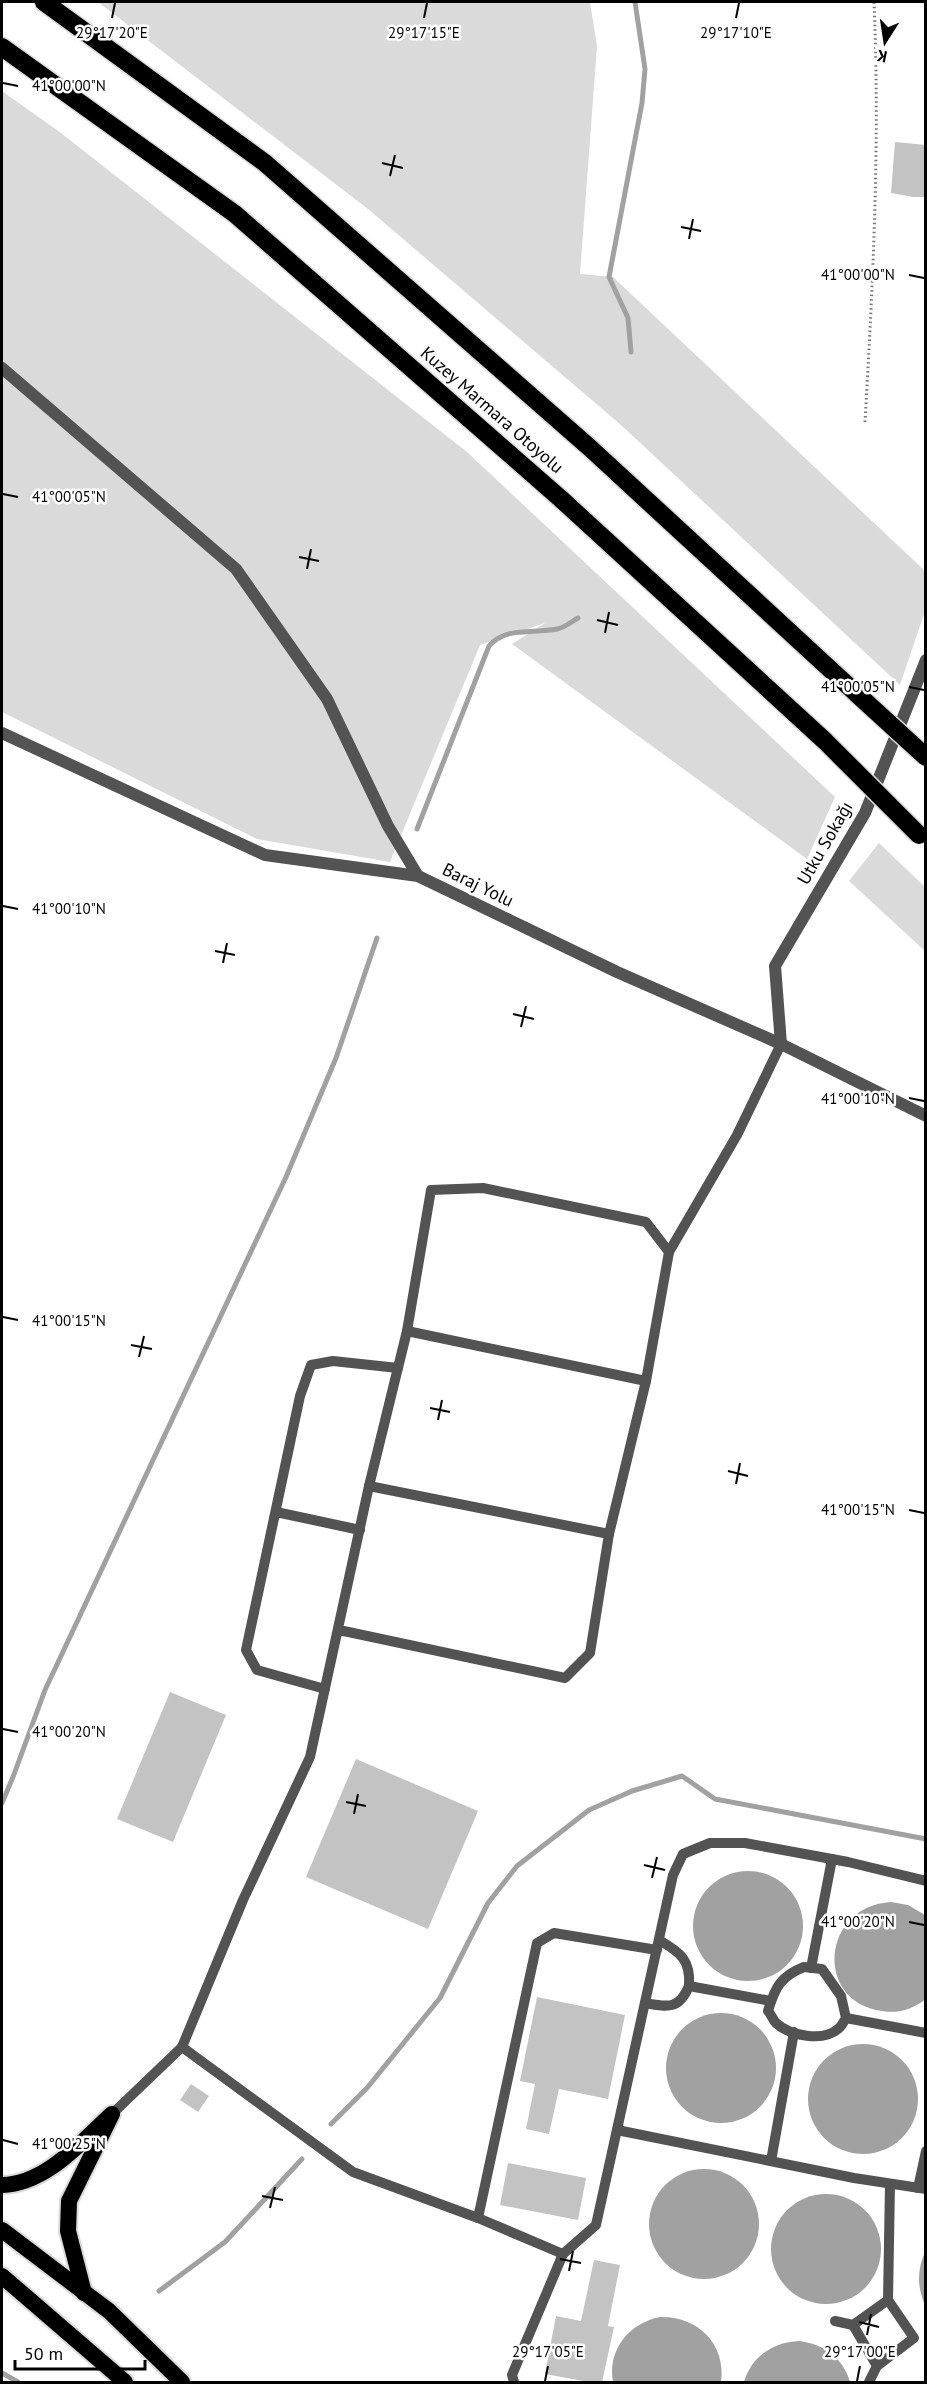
<svg xmlns="http://www.w3.org/2000/svg" width="927" height="2384" font-family="'PT Sans',sans-serif">
	<style>
		.green { fill: #dadada }
		.water { fill: #a1a1a1 }
		.lines { fill: none; stroke-linecap: round; stroke-linejoin: round }
		.stream { stroke: #a1a1a1; stroke-width: 5 }
		.building { fill: #c3c3c3 }
		.trunk-casing { stroke: #dbdbdb; stroke-width: 20 }
		.motorway-casing { stroke: #dbdbdb; stroke-width: 21 }
		.path { stroke: #757575; stroke-width: 3; stroke-dasharray: 1.5 3; stroke-linecap: butt }
		.service { stroke: #535353; stroke-width: 10 }
		.minor { stroke: #535353; stroke-width: 12 }
		.tertiary { stroke: #535353; stroke-width: 12 }
		.trunk { stroke: #000; stroke-width: 16 }
		.motorway { stroke: #000; stroke-width: 18 }
		.motorway-bridge-casing { stroke: #dbdbdb; stroke-width: 21; stroke-linecap: butt }
		.motorway-bridge { stroke: #000; stroke-width: 18 }
		.ticks { fill: none; stroke: #000; stroke-width: 2 }
		.labels { text-anchor: middle; stroke-width: 5; stroke-linejoin: round; paint-order: stroke }
		.street-label { font-size: 18px; fill: #000; stroke: #fff }
		.ticks-label { font-size: 15px; text-anchor: middle; fill: #000; stroke: #fff; stroke-width: 5; stroke-linejoin: round; paint-order: stroke }
	</style>
	<rect width="100%" height="100%" fill="#fff"/>
	<!-- green -->
	<g class="green">
		<path d="M98 2H590L597 46 580 274 613 277 925 571V611L900 685 621 425 368 209Z"/>
		<path d="M2 91 61 133 467 452 835 797 807 859 512 644 545 623 480 645 390 862 257 839 2 712Z"/>
		<path d="M879 843 925 887V951L849 881Z"/>
	</g>
	<!-- water -->
	<g class="water">
		<circle cx="748" cy="1926" r="55"/>
		<path d="M891 1902 908 1905 925 1915 926 1999C913 2009 898 2014 882 2011 814 2002 821 1906 891 1902Z"/>
		<circle cx="721" cy="2068" r="55"/>
		<circle cx="863" cy="2099" r="55"/>
		<circle cx="704" cy="2224" r="55"/>
		<circle cx="826" cy="2249" r="55"/>
		<path d="M925 2252 926 2305H925C917 2287 917 2270 925 2252Z"/>
		<path d="M660 2317C698 2316 726 2344 721 2382H613C607 2350 629 2323 660 2317Z"/>
		<path d="M799 2341C824 2344 843 2358 850 2382H744C751 2357 773 2342 799 2341Z"/>
	</g>
	<g class="lines">
		<!-- stream -->
		<g class="stream">
			<path d="M631 352 628 318 609 277 642 103 645 69 635 2"/>
			<path d="M417 829 489 646C506 626 534 634 557 629 564 628 571 622 578 618"/>
			<path d="M2 1803 13 1777 45 1690 286 1177 336 1058 377 938"/>
			<path d="M331 2124 367 2088 440 1998 488 1903 517 1866 589 1810 632 1791 682 1776 715 1799 926 1839"/>
			<path d="M159 2291 225 2242 302 2159"/>
			<path d="M2 2373 18 2382"/>
		</g>
	</g>
	<!-- building -->
	<g class="building">
		<path d="M895 142 926 145V197H913L891 193Z"/>
		<path d="M170 1692 226 1715 173 1842 117 1819Z"/>
		<path d="M356 1759 478 1811 428 1929 306 1877Z"/>
		<path d="M537 1997 625 2015 608 2099 559 2089 549 2134 526 2129 535 2084 520 2081Z"/>
		<path d="M191 2084 209 2096 198 2112 180 2100Z"/>
		<path d="M508 2163 586 2178 578 2220 500 2205Z"/>
		<path d="M594 2260 620 2265 608 2326 614 2327 602 2382H589L545 2374 556 2316 581 2321Z"/>
	</g>
	<g class="lines">
		<!-- trunk casing -->
		<g class="trunk-casing">
			<g id="trunk">
				<path d="M2 2185C46 2184 81 2142 112 2114L69 2201 68 2231 84 2293"/>
				<path d="M2 2230 109 2311 182 2382"/>
				<path d="M2 2276 125 2382"/>
			</g>
		</g>
		<!-- motorway casing -->
		<g class="motorway-casing">
			<g id="motorway">
				<path d="M44 2 265 163 589 447 857 694"/>
				<path d="M2 47 235 214 561 499 825 741"/>
			</g>
		</g>
		<!-- path -->
		<path class="path" d="M865 422C873 282 880 142 874 2"/>
		<!-- service -->
		<g class="service">
			<path d="M669 1252 737 1135 781 1044"/>
			<path d="M407 1331 431 1190 483 1188 646 1222 669 1252 646 1381"/>
			<path d="M369 1486 407 1331 646 1381 609 1534"/>
			<path d="M276 1512 360 1530"/>
			<path d="M325 1689 257 1670 246 1650 300 1396 311 1365 333 1361 398 1368"/>
			<path d="M659 1940C680 1952 691 1960 689 1986"/>
			<path d="M804 1967 822 1969 841 1996 846 2018C844 2021 842 2026 838 2029 823 2042 790 2036 776 2023 773 2020 771 2014 768 2011 775 1987 781 1976 804 1967Z"/>
			<path d="M811 1968 832 1859"/>
			<path d="M645 2003C668 2007 679 2010 689 1986L771 2001"/>
			<path d="M846 2018 926 2033"/>
			<path d="M182 2047 243 1900 310 1757 369 1486 609 1534 590 1653 565 1678 339 1630"/>
			<path d="M112 2114 182 2047 353 2172 478 2218 563 2254"/>
			<path d="M617 2130 854 2178 926 2189"/>
			<path d="M771 2161 794 2032"/>
			<path d="M918 2188 926 2151"/>
			<path d="M478 2218 537 1943 554 1933 657 1950"/>
			<path d="M888 2300 853 2325 877 2366 914 2338 888 2300 890 2184"/>
			<path d="M835 2321 853 2325"/>
			<path d="M514 2382 512 2375 563 2254 596 2225 673 1875 683 1854 710 1843H745L848 1862 926 1881"/>
			<path d="M869 2382 877 2366"/>
		</g>
		<!-- minor -->
		<g class="minor">
			<path d="M2 368 236 569 327 699 388 826 418 876"/>
			<path d="M781 1044 775 966 865 813 926 660"/>
		</g>
		<!-- tertiary -->
		<path class="tertiary" d="M2 733 265 855 418 876 617 972 781 1044 926 1116"/>
		<!-- trunk -->
		<use href="#trunk" class="trunk"/>
		<!-- motorway -->
		<use href="#motorway" class="motorway"/>
		<!-- motorway-bridge casing -->
		<g class="motorway-bridge-casing">
			<g id="motorway-bridge">
				<path d="M857 694 926 757"/>
				<path d="M825 741 919 835"/>
			</g>
		</g>
		<!-- motorway-bridge -->
		<use href="#motorway-bridge" class="motorway-bridge"/>
	</g>
	<!-- ticks -->
	<path class="ticks" d="M112 18 115 3M424 18 427 3M736 18 739 3M3 83 18 86M382 163 403 168M390 176 395 155M681 227 701 231M689 239 693 219M909 275 924 278M3 494 18 497M299 557 319 561M307 569 311 549M597 620 618 625M605 633 609 612M909 687 924 690M3 906 18 909M215 951 235 955M223 963 227 943M513 1014 534 1019M521 1027 526 1006M909 1098 924 1101M3 1317 18 1320M131 1345 152 1349M139 1357 144 1336M430 1408 450 1412M438 1420 442 1400M728 1471 748 1476M736 1484 740 1463M909 1510 924 1513M3 1729 18 1732M346 1802 366 1806M354 1814 358 1794M644 1865 665 1870M652 1878 657 1857M909 1922 924 1925M3 2140 18 2144M262 2196 283 2200M270 2208 275 2187M560 2259 581 2263M569 2271 573 2251M859 2322 879 2327M867 2335 871 2314M545 2381 548 2366M857 2381 860 2366"/>
	<g class="labels">
		<!-- street labels -->
		<g class="street-label">
			<text transform="translate(492 410) rotate(41)" y="6">Kuzey Marmara Otoyolu</text>
			<text transform="translate(825 843) rotate(-60)" y="6">Utku Sokağı</text>
			<text transform="translate(478 885) rotate(26)" y="6">Baraj Yolu</text>
		</g>
	</g>
	<g class="ticks-label">
		<text x="112" y="38">29°17'20"E</text>
		<text x="424" y="38">29°17'15"E</text>
		<text x="736" y="38">29°17'10"E</text>
		<text x="69" y="91">41°00'00"N</text>
		<text x="858" y="280">41°00'00"N</text>
		<text x="69" y="502">41°00'05"N</text>
		<text x="858" y="692">41°00'05"N</text>
		<text x="69" y="914">41°00'10"N</text>
		<text x="858" y="1104">41°00'10"N</text>
		<text x="69" y="1326">41°00'15"N</text>
		<text x="858" y="1515">41°00'15"N</text>
		<text x="69" y="1737">41°00'20"N</text>
		<text x="858" y="1927">41°00'20"N</text>
		<text x="69" y="2149">41°00'25"N</text>
		<text x="548" y="2357">29°17'05"E</text>
		<text x="860" y="2357">29°17'00"E</text>
	</g>
	<!-- border -->
	<rect width="927" height="2384" fill="none" stroke="#000000" stroke-width="6"/>
	<!-- north arrow -->
	<g transform="translate(885 42) rotate(192)" stroke="#ffffff" stroke-width="4.5" paint-order="stroke">
	<path d="M0-4.5L10 22L0 15L-10 22Z" fill="#000000"/>
	<text y="-9" font-size="16" font-weight="bold" text-anchor="middle" fill="#000000">K</text>
	</g>
	<!-- scale -->
	<path d="M15 2360v9h130v-9" fill="none" stroke="#000000" stroke-width="3"/>
	<text x="24" y="2360" font-size="18" fill="#000000" stroke="#ffffff" stroke-width="4.5" paint-order="stroke">50 m</text>
</svg>
